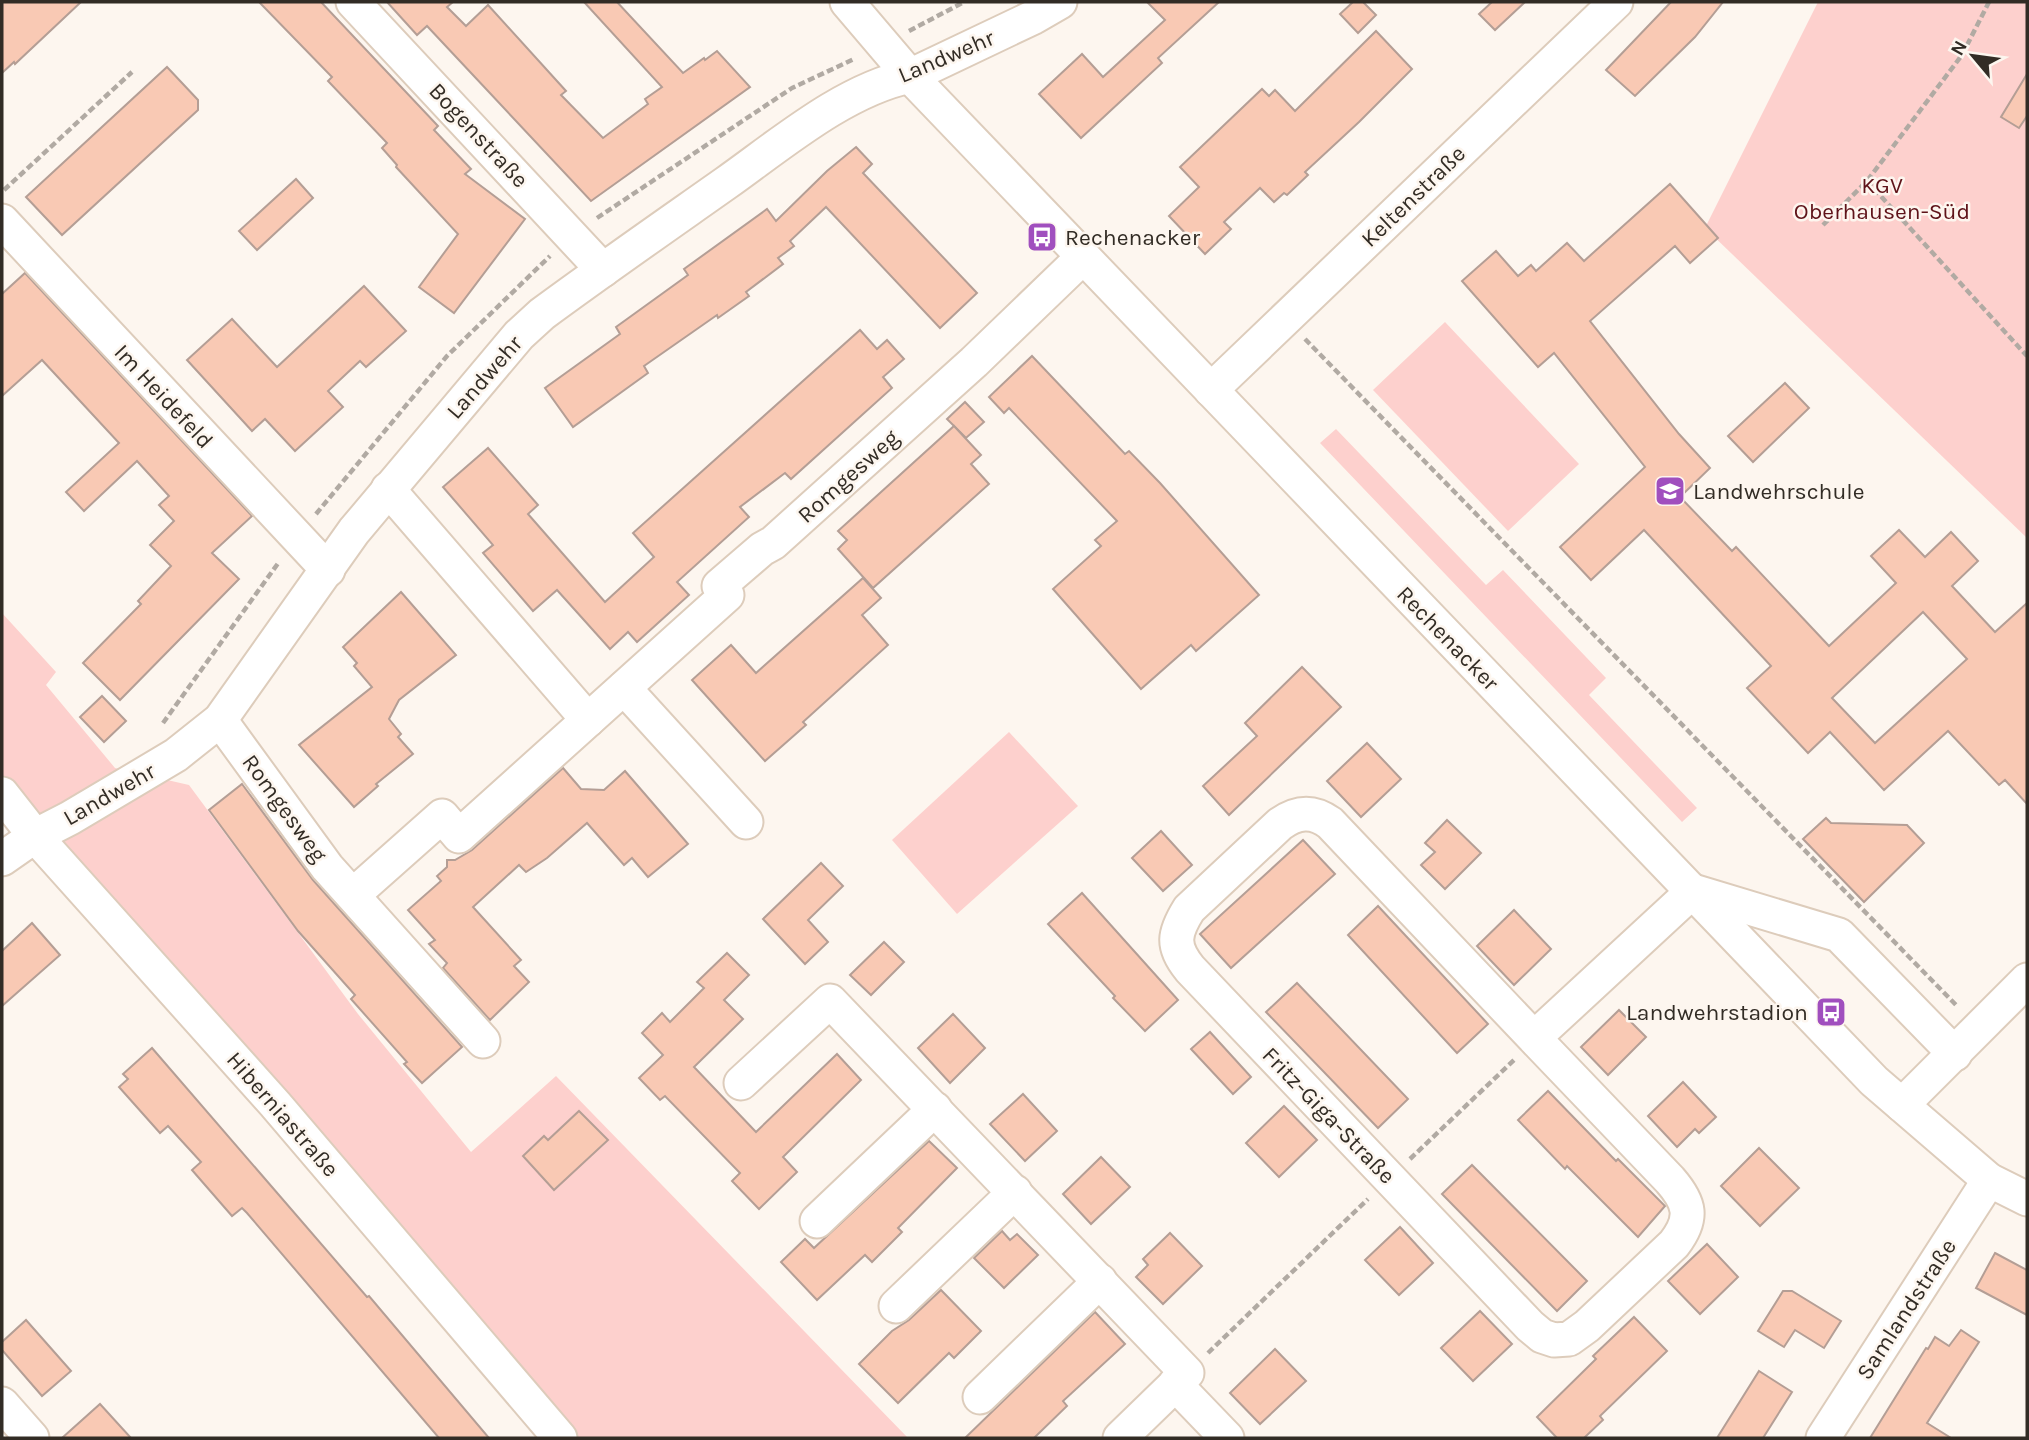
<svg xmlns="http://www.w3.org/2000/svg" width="2029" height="1440" font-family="Karla,sans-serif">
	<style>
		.green { fill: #fdd0cd }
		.building { fill: #f9c9b4; stroke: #b49e95; stroke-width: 2; fill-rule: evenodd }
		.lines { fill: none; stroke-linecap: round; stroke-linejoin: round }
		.minor-casing { stroke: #dcb; stroke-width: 37 }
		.path { stroke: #b1aaa3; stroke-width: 4.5; stroke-dasharray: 7 3.5; stroke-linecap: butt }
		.minor { stroke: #fff; stroke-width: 33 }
		.labels { text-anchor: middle; stroke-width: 5; stroke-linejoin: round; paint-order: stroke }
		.street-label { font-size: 23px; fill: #322c25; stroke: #fdf6ef }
		.park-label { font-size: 23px; fill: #5f1319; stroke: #fdf6ef }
		.poi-label { font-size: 23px; fill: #322c25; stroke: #fdf6ef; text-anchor: start }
	</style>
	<rect width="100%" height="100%" fill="#fdf6ef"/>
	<!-- green -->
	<g class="green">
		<path d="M1818 2H2027V538L1705 228Z"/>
		<path d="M1445 322 1579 464 1508 531 1373 390Z"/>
		<path d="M1336 429 1486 585 1503 570 1606 678 1589 695 1697 808 1682 822 1320 443Z"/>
		<path d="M2 613 56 672 46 685 115 768 189 785 358 1014 471 1152 556 1076 908 1438H565L2 794Z"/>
		<path d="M1009 732 1078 806 957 914 892 840Z"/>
	</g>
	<!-- building -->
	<g class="building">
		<path d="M2 2H81L15 64 14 62 2 73Z"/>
		<path d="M259 2H321L438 126 434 130 471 169 465 174 525 219 454 313 419 287 458 234 396 167 397 165 382 148 387 143 328 81 332 77Z"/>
		<path d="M387 2H453L447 7 466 26 488 5 566 91 561 95 603 138 648 104 645 99 662 87 584 2H617L683 73 704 58 705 60 717 51 750 87 591 201 427 26 417 35Z"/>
		<path d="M1147 2H1219L1158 58 1162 63 1081 138 1039 94 1082 54 1103 77 1165 20Z"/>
		<path d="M1353 2H1363L1376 15 1358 33 1340 14Z"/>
		<path d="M1492 2H1525L1495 30 1479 14Z"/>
		<path d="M1671 2H1723L1695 37 1635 96 1606 70Z"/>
		<path d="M1376 31 1412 69 1359 122 1305 172 1308 175 1287 195 1284 193 1274 202 1260 188 1224 222 1231 229 1205 254 1169 216 1199 187 1180 167 1262 89 1269 96 1275 90 1295 111Z"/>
		<path d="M167 67 198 100V110L62 235 26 197Z"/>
		<path d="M2027 74V116L2019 128 2001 117Z"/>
		<path d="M856 147 872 164 863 173 977 293 940 328 826 207 790 241 794 246 778 258 783 264 746 292 749 296 718 318 717 315 644 366 648 373 573 427 545 388 620 334 616 327 688 275 684 269 767 209 776 221 827 171Z"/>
		<path d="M296 179 313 198 257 250 239 231Z"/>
		<path d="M1670 184 1718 238 1690 263 1675 246 1590 321 1679 434 1710 468 1680 497 1732 551 1736 547 1829 646 1896 583 1871 556 1899 530 1925 557 1951 532 1978 561 1952 586 1995 632 2027 603V804L2005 780 1999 785 1948 731 1884 790 1830 732 1808 753 1747 688 1771 666 1644 530 1591 580 1560 547 1645 467 1554 353 1538 367 1462 281 1496 251 1518 276 1531 265 1536 271 1567 243 1584 261ZM1923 612 1967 659 1875 743 1832 698Z"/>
		<path d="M25 273 252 516 212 553 239 579 120 700 83 663 141 604 138 601 171 566 150 545 174 521 159 505 169 496 137 461 84 511 66 492 119 443 42 360 2 396V294Z"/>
		<path d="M364 286 406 331 366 367 360 361 328 391 343 407 295 451 265 419 252 431 187 360 232 319 277 367Z"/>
		<path d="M860 330 877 349 887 340 904 359 883 377 892 388 791 479 785 473 740 507 749 517 677 582 689 595 637 642 628 632 610 649 557 590 533 611 483 553 493 545 443 487 488 448 538 505 528 514 605 602 654 557 633 533Z"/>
		<path d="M1032 356 1125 454 1129 451 1160 483 1259 595 1196 651 1191 645 1141 689 1053 589 1101 546 1095 540 1117 521 1009 408 1004 413 989 397Z"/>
		<path d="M1785 383 1809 408 1753 462 1728 436Z"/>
		<path d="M965 402 984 422 966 438 947 419Z"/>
		<path d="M954 426 981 455 971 464 989 484 873 588 838 549 847 540 838 531Z"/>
		<path d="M863 578 881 598 862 615 888 645 803 722 806 725 765 761 692 680 731 645 756 673Z"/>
		<path d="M401 592 456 655 399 700 389 719 401 734 398 737 413 754 376 784 378 786 354 807 299 745 372 687 354 666 357 663 343 647Z"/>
		<path d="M1302 667 1341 707 1229 815 1203 786 1257 736 1245 723Z"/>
		<path d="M102 696 126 721 104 742 80 717Z"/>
		<path d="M1367 743 1401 779 1361 817 1327 781Z"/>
		<path d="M563 768 581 789 604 790 625 771 688 844 648 877 632 858 624 865 587 823 547 858 526 872 519 865 473 907 521 960 514 966 529 982 490 1020 443 968 447 963 429 944 435 940 408 910 441 881 437 876 447 867V860H455L472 850Z"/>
		<path d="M242 784 313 880 462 1047 422 1083 404 1064 407 1062 351 999 355 995 298 931 209 810Z"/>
		<path d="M1826 818 1831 823 1907 825 1924 843 1864 902 1803 839Z"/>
		<path d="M1447 820 1481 853 1445 889 1421 865 1435 852 1425 843Z"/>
		<path d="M1161 831 1192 865 1163 891 1132 858Z"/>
		<path d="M1303 840 1335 874 1231 968 1200 934Z"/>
		<path d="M821 863 843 886 808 920 828 942 805 964 763 919Z"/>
		<path d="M1082 893 1178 1000 1145 1031 1113 998 1115 996 1048 924Z"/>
		<path d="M1378 906 1488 1024 1457 1053 1348 935Z"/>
		<path d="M1514 910 1551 949 1514 985 1477 946Z"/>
		<path d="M32 923 60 955 2 1006V951Z"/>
		<path d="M884 942 904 962 871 995 850 975Z"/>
		<path d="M727 953 749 975 724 1000 743 1019 694 1067 756 1132 837 1054 861 1080 783 1157 797 1172 759 1209 732 1181 740 1173 665 1096 660 1100 639 1078 663 1055 642 1033 662 1013 670 1022 704 988 697 982Z"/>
		<path d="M1297 983 1408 1099 1378 1128 1266 1012Z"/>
		<path d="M1619 1010 1646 1037 1608 1075 1581 1047Z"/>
		<path d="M953 1014 985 1048 950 1083 918 1048Z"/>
		<path d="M1210 1032 1251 1077 1233 1094 1191 1049Z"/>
		<path d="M152 1048 367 1297 369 1296 489 1438H439L247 1213 242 1208 232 1216 192 1170 201 1162 168 1126 160 1133 119 1087 128 1079 123 1074Z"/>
		<path d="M1683 1082 1716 1117 1699 1133 1695 1129 1677 1147 1648 1116Z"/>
		<path d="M1548 1091 1616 1161 1618 1159 1665 1206 1638 1237 1567 1166 1565 1169 1518 1120Z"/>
		<path d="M1023 1094 1057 1131 1025 1161 990 1124Z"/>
		<path d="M1284 1106 1317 1140 1279 1177 1246 1143Z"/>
		<path d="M579 1111 608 1140 554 1190 523 1156 544 1136 548 1140Z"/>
		<path d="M929 1141 957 1168 898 1228 902 1232 872 1262 865 1255 817 1300 781 1262 805 1239 814 1248Z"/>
		<path d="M1759 1148 1799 1188 1760 1226 1721 1186Z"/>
		<path d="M1101 1157 1130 1187 1091 1224 1063 1194Z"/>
		<path d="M1472 1165 1587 1281 1557 1311 1442 1194Z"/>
		<path d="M1400 1227 1433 1263 1399 1295 1365 1260Z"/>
		<path d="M1002 1231 1010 1240 1017 1234 1038 1255 1004 1288 974 1258Z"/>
		<path d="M1170 1233 1202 1266 1163 1304 1136 1277 1148 1265 1143 1259Z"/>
		<path d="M1707 1244 1738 1277 1700 1314 1668 1281Z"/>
		<path d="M1995 1253 2027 1270V1315L1976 1288Z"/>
		<path d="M941 1290 981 1331 954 1358 949 1353 898 1403 859 1364 892 1331 909 1320Z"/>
		<path d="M1783 1291H1792L1841 1321 1824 1348 1795 1330 1784 1347 1758 1331Z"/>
		<path d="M1480 1311 1512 1344 1473 1381 1441 1348Z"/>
		<path d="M1095 1312 1125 1344 1063 1401 1067 1406 1034 1438H965Z"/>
		<path d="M1634 1317 1667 1351 1600 1416 1603 1420 1584 1438H1557L1537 1417 1596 1359 1593 1356Z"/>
		<path d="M26 1320 71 1371 42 1396 2 1350V1342Z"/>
		<path d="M1961 1330 1979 1342 1927 1423 1951 1438H1870L1926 1348 1928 1349 1935 1337 1949 1346Z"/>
		<path d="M1275 1349 1306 1381 1260 1424 1230 1393Z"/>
		<path d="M1759 1371 1792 1392 1763 1438H1717Z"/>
		<path d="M100 1404 131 1438H62Z"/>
	</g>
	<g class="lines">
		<!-- minor casing -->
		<g class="minor-casing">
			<g id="minor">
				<path d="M353 2 603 270"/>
				<path d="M847 2 910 76 1874 1081 1989 1180 2027 1199"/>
				<path d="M2 221 328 570"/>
				<path d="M1211 390 1616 2"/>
				<path d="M388 489 588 720"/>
				<path d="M624 688 746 822"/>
				<path d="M220 720 327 867 483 1041"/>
				<path d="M2 794 35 836 275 1104 560 1438"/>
				<path d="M2 859 35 836 70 818 176 755 220 720 354 531 519 335 542 314C603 269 665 226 726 183 781 144 844 90 910 76L1034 17 1060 2"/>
				<path d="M353 895 442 816 459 836 727 595 719 586 762 549 773 543 974 362 1083 257"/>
				<path d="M1534 1038 1670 1180C1690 1203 1694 1218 1674 1244L1587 1326 1569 1339 1554 1340 1542 1336 1530 1326 1190 969C1171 946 1174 933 1189 909L1280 824C1297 812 1312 810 1330 823L1534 1038 1693 891 1839 935 1955 1054"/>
				<path d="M741 1083 830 1001 1187 1373 1120 1438"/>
				<path d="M1902 1105 2027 980"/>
				<path d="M817 1221 935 1109"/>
				<path d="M896 1306 1015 1192"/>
				<path d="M1175 1384 1227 1438"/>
				<path d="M980 1397 1100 1281"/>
				<path d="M2 1404 32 1438"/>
				<path d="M1823 1438 1989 1180"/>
			</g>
		</g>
		<!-- path -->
		<g class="path">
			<path d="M909 31 964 2"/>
			<path d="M1867 181 2027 356"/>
			<path d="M4 190 132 72"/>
			<path d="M597 218 792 88 854 59"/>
			<path d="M1823 225 1867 181 1962 55 1989 2"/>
			<path d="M1305 339 1957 1006"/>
			<path d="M316 514 447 356 550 256"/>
			<path d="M163 723 279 562"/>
			<path d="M1410 1159 1515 1059"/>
			<path d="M1208 1353 1368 1199"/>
		</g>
		<!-- minor -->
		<use href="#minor" class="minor"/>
	</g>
	<!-- icons -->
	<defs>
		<g id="bus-square" transform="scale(1.575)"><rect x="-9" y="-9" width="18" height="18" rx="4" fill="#a04fbe" stroke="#fdf6ef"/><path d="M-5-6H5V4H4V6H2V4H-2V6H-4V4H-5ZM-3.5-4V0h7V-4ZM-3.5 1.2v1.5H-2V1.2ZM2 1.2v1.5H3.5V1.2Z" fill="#fff"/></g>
		<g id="school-square" transform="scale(1.575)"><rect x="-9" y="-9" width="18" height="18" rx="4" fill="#a04fbe" stroke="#fdf6ef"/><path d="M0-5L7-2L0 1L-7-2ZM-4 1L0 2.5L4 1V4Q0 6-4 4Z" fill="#fff"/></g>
	</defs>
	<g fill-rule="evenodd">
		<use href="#bus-square" x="1042" y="237"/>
		<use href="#school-square" x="1670" y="491"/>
		<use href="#bus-square" x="1831" y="1012"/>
	</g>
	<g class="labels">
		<!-- street labels -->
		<g class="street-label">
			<text transform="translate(946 56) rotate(-23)" y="8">Landwehr</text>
			<text transform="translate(479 135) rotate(47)" y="8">Bogenstraße</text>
			<text transform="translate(1413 196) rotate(-44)" y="8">Keltenstraße</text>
			<text transform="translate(484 377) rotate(-49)" y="8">Landwehr</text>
			<text transform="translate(164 396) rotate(47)" y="8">Im Heidefeld</text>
			<text transform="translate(848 476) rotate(-42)" y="8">Romgesweg</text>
			<text transform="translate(1448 638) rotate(46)" y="8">Rechenacker</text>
			<text transform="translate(109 794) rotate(-30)" y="8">Landwehr</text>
			<text transform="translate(285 808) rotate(54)" y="8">Romgesweg</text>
			<text transform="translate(283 1114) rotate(49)" y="8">Hiberniastraße</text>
			<text transform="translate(1329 1115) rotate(46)" y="8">Fritz-Giga-Straße</text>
			<text transform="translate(1906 1309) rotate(-57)" y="8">Samlandstraße</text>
		</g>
		<!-- park labels -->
		<g class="park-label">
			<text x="1882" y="193">KGV<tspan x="1882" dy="26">Oberhausen-Süd</tspan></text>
		</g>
		<!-- poi labels -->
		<g class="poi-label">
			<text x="1065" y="245">Rechenacker</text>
			<text x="1693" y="499">Landwehrschule</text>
			<text x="1808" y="1020" text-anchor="end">Landwehrstadion</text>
		</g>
	</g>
	<!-- border -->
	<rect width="2029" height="1440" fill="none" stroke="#322c25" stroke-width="7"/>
	<!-- north arrow -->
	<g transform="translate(1973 56) rotate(299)" stroke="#fdf6ef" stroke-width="5" paint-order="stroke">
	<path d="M0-5L12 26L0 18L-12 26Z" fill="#322c25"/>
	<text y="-10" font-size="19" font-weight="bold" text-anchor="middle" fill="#322c25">N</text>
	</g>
</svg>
